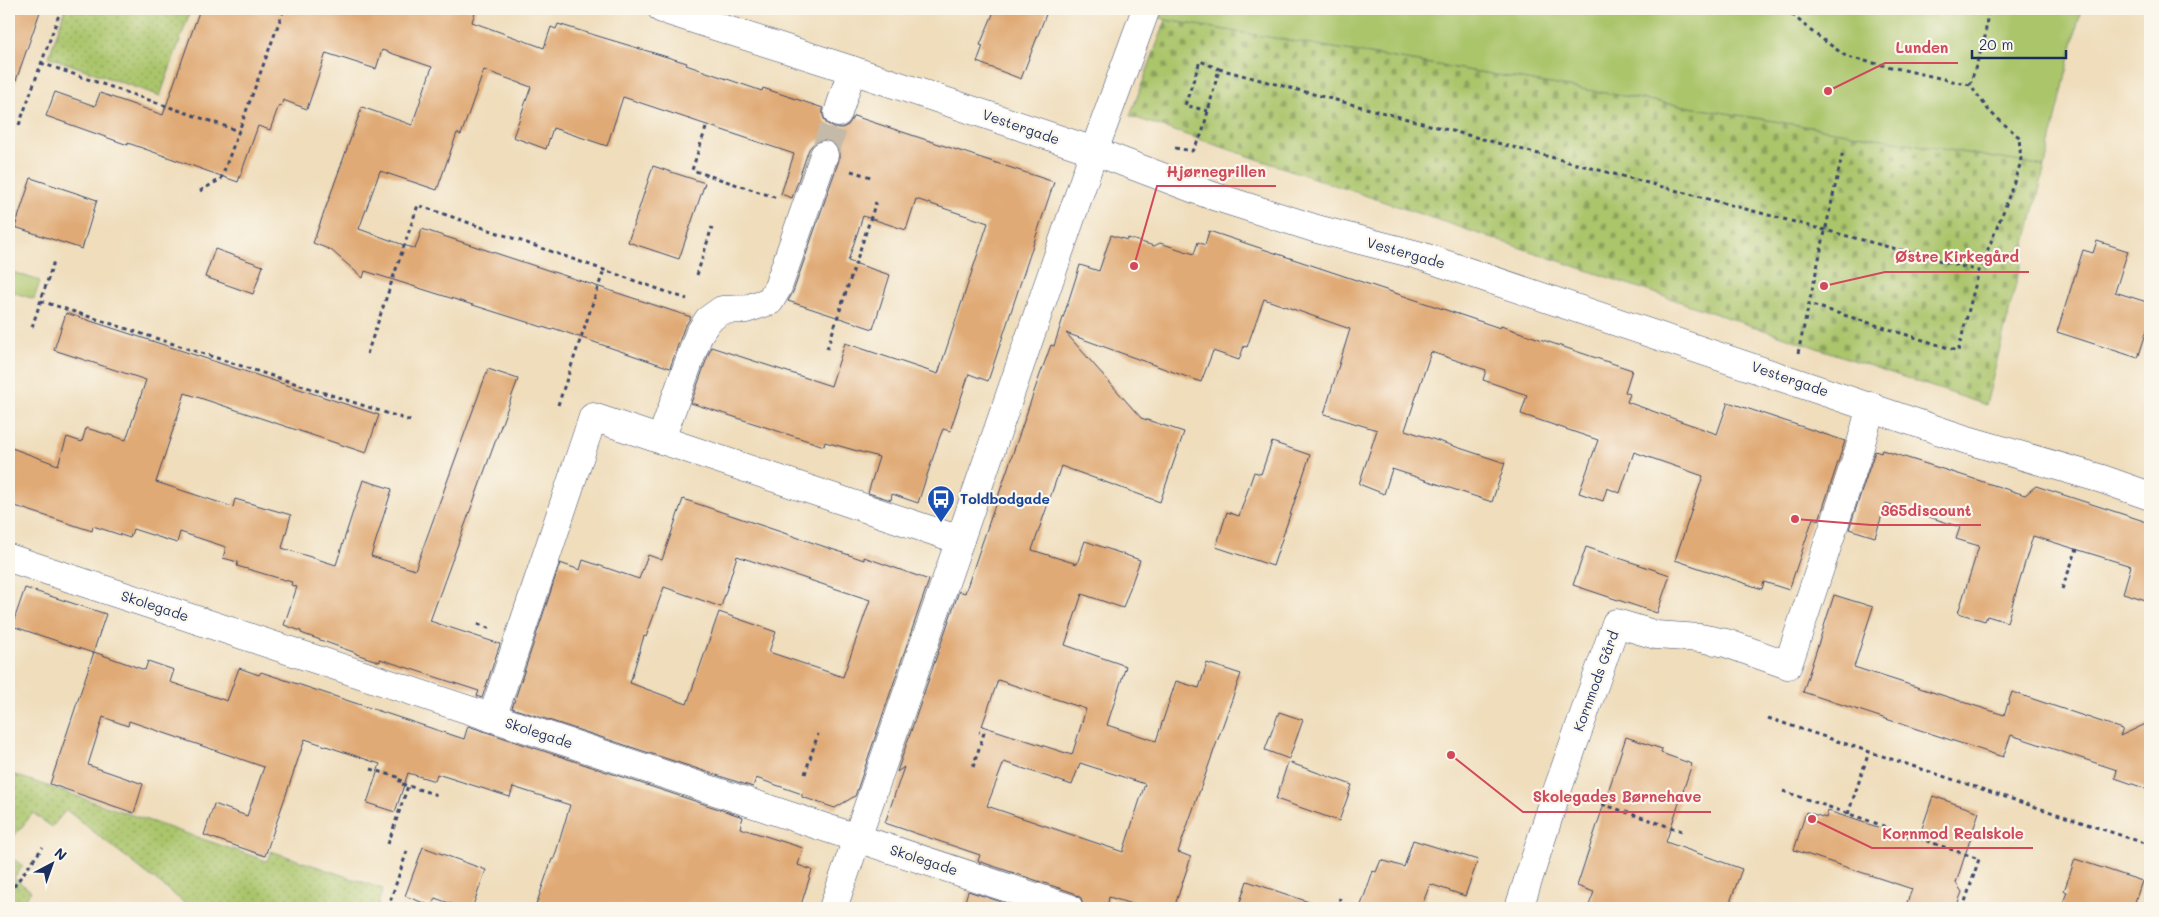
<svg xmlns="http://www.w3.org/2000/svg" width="2159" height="917" font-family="Mali,sans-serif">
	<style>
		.grass { fill: url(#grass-dots); stroke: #627a64 }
		.cemetery { fill: url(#cemetery-stones); stroke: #627a64 }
		.park { fill: #aac56b; stroke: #627a64 }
		.building { fill: #e0aa76; fill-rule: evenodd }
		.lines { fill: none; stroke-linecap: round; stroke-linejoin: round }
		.minor-tunnel { stroke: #c5baa8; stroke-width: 28; stroke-dasharray: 28 14; stroke-linecap: butt }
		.minor-casing { stroke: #3b496c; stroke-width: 29 }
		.path { stroke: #3b496c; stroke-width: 3; stroke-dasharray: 4 4; stroke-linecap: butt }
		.minor { stroke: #fff; stroke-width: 28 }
		.labels { text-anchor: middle; stroke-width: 4.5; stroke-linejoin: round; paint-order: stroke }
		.street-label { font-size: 14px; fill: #1b2f5e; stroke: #fbf7ec }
		.transit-label { font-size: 14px; font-weight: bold; fill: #164399; stroke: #fbf7ec; text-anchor: start }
		.leader { fill: none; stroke: #d1495b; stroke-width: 2 }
		.callout-dot { fill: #d1495b; stroke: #fbf7ec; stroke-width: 2 }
		.callout-label { font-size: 15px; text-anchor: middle; font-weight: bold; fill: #d1495b; stroke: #fbf7ec; stroke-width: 4.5; stroke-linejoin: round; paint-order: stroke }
	</style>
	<defs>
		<pattern id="grass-dots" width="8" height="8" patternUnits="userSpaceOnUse" patternTransform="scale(1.25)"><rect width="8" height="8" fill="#aac56b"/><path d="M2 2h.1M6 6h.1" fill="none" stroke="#8aa05b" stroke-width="1.8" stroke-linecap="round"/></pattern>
		<pattern id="cemetery-stones" width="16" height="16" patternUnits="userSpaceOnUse" patternTransform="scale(1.25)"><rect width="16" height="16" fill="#aac56b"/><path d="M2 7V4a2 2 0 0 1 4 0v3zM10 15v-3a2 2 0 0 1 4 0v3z" fill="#8aa05b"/></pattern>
	</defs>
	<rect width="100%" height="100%" fill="#fbf7ec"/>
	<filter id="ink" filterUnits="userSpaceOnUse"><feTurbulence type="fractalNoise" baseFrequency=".02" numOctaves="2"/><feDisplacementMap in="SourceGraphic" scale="10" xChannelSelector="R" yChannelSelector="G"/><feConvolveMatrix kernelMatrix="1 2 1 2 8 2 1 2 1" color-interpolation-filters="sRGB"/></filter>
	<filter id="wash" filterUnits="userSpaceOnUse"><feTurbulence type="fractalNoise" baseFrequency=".0096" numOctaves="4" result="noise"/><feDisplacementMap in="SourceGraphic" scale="20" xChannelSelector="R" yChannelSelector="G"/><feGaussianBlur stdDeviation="1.12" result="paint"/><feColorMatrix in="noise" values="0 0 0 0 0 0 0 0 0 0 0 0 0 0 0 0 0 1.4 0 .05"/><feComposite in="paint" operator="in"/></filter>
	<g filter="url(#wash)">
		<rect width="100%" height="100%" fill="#efddbb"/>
		<!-- grass -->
		<g class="grass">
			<path d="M65 9H191L160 96 49 57Z"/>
			<path d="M9 773 267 861 271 851 383 889 377 908H191L66 810 52 827 33 813 9 843Z"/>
			<path d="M9 856 23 866 14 878 31 891 18 908H9Z"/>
		</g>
		<!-- cemetery -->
		<path class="cemetery" d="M1166 20 2045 166 1986 405 1130 116Z"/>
		<!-- park -->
		<g class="park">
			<path d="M1141 9H2081L2045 166 1166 20Z"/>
			<path d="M9 271 40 281 34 299 9 291Z"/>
		</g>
		<g id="blocks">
			<!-- building -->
			<g class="building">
				<path d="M9 9H41L13 89H9Z"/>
				<path d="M200 9H476L472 22 544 48 551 27 556 29 558 24 687 63 686 65 762 91 763 88 823 108V116L826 123 834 128H842L848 125 854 116 1054 182 988 381 969 374 950 431 943 429 939 439 918 503 892 494 891 500 868 493 879 457 825 442 824 446 691 403 711 347 831 386 845 343 938 374 988 223 916 199 906 230 863 216 848 261 890 275 873 329 788 301 793 292 839 160V152L836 145 830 140H821L814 143 809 149 792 198 781 194 794 154 623 97 607 146 553 128 546 149 513 137 531 87 484 70 461 135 457 133 437 190 380 171 359 229 415 249 422 229 691 317 684 328 670 368 553 328 552 330 365 271 363 278 331 250 313 243 362 107 412 125 432 67 382 50 376 69 326 53 307 109 283 100 281 106 279 105 270 130 258 126 238 182 128 143V145L46 116 55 92 95 106 100 93 163 115Z"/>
				<path d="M995 9H1048L1021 79 977 62 983 46 980 45Z"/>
				<path d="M653 166 705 183 679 259 628 242Z"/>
				<path d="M31 178 97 200 82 249 15 227Z"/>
				<path d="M1209 231 1500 328 1501 326 1632 370 1625 392 1630 394 1627 402 1717 434 1728 402 1845 441 1819 520 1813 518 1789 590 1764 582 1762 589 1675 560 1703 476 1634 452 1620 493 1607 488 1603 501 1579 493 1598 440 1521 414 1527 395 1483 380 1486 370 1431 352 1405 430 1505 463 1492 502 1392 469 1384 494 1359 484 1377 430 1324 414 1350 329 1264 299 1247 347 1244 346 1239 360 1213 351 1201 382 1066 333 1141 418 1184 432 1160 502 1061 466 1032 550 1077 564 1085 541 1140 560 1123 608 1082 594 1065 645 1126 666 1107 725 1156 741 1176 681 1199 688 1207 663 1241 674 1178 852 1191 857 1174 908H1145L1109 897 1107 908H1084L1081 898 1074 893 978 861 980 855 885 823 904 767 897 772 959 591 965 593 1037 383 1051 345 1054 346 1080 265 1099 271 1111 235 1127 240 1128 238 1154 246 1160 243 1194 254 1198 242 1205 245ZM998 680 1086 709 1072 755 982 726ZM1004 762 1072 785 1080 763 1145 784 1123 852 987 806Z"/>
				<path d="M2097 241 2128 251 2115 292 2150 303V321L2138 358 2057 332 2083 250 2093 253Z"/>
				<path d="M215 249 263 266 253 294 205 277Z"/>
				<path d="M66 313 379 415 366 453 185 393 156 482 233 507 235 499 291 515 282 548 336 565 363 480 392 489 371 556 415 570 488 369 518 379 430 621 500 644 482 698 477 696 479 691 380 659V662L356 654V653L301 633V631L284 625 297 587 291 585 292 582 237 566 238 562 223 558 226 547 180 532 177 543 133 529 130 538 93 526 92 531 9 504V447L58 465 67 437 82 442 86 428 126 440 146 380 54 350Z"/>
				<path d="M1272 442 1310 455 1273 566 1216 547 1227 512 1239 516 1254 472 1261 474Z"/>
				<path d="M1882 450 2025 495 2036 486 2150 523V587L2146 600 2123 593 2131 566 2033 536 2007 622 1987 616 1985 621 1958 613 1979 546 1956 539 1960 527 1886 503 1875 537 1849 529 1875 451 1881 453Z"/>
				<path d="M683 499 864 560V557L929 580 855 796 835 808 802 797V794L756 778 753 787 512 708 560 563 580 570 583 560 639 579 648 555 662 560ZM737 556 870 600 843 677 769 652 776 632 719 612 687 704 630 683 644 636 646 637 664 587 721 607Z"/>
				<path d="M1586 547 1670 575 1657 613 1573 585Z"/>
				<path d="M25 588 106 614 93 653 12 626Z"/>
				<path d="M1834 595 1873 607 1854 667 2004 715 2012 692 2123 729 2120 736 2150 722V790L2115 778 2117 770 2011 735 2003 757 1803 692Z"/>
				<path d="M94 652 145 670 148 661 174 670 170 682 227 701 239 668 259 675 261 672 464 739 468 726 743 817 740 828 803 848 798 865 812 870 800 908H535L552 859H554L570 805 513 787 510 797 437 774 435 781 408 773 395 812 367 803 380 764 305 739 265 856 204 835 214 804 247 816 264 767 129 721 128 726 103 717 88 765 143 784 134 813 50 784Z"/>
				<path d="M1279 712 1303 720 1289 759 1265 750Z"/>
				<path d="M1626 737 1662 749 1661 753 1692 764 1666 842 1742 869 1728 908H1588L1594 892 1577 886Z"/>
				<path d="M1288 762 1352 785 1339 821 1276 799Z"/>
				<path d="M1933 796 1979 812 1956 883 1962 892 1956 908H1905L1912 889 1794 850 1806 812 1826 818 1828 811 1918 840Z"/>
				<path d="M1413 840 1478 860 1465 896 1430 884 1421 908H1360L1373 871 1376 872 1381 860 1404 867Z"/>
				<path d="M423 847 486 870 472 908H463L435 898 432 906 405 896Z"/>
				<path d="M2075 859 2142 881 2133 908H2061L2067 892 2064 891Z"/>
				<path d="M1247 881 1315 904 1314 908H1238Z"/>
				<path d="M968 891 1020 908H963Z"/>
			</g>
		</g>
	</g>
	<g filter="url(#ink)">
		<use href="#blocks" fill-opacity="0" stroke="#3b496c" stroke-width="1"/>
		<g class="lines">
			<!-- minor-tunnel -->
			<path class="minor-tunnel" d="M824 155 838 113"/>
			<!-- minor casing -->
			<g class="minor-casing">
				<g id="minor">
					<path d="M662 9 852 70 1094 151 1210 195 1317 229 1418 255 1964 439 2102 479 2150 496"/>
					<path d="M838 113 852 70"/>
					<path d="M661 439 699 334 708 320 722 310 746 309 770 301 778 287 824 155"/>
					<path d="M9 558 1069 908"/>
					<path d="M492 718 593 417 960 540"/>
					<path d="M833 908 1094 151 1146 9"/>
					<path d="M1519 908 1556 794 1616 623 1656 635 1700 638 1726 643 1788 665 1860 447 1871 406"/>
				</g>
			</g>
			<!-- path -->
			<g class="path">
				<path d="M1786 9 1811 31 1847 57 1970 85 1990 112 2019 137 2021 162 2004 210 1979 271 1958 351 1809 304"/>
				<path d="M41 63 239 131"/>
				<path d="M1970 85 1985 37 1988 9"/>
				<path d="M1208 111 1185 105 1200 61 1219 69"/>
				<path d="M19 125 61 9"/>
				<path d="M706 128 692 170 777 198V196"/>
				<path d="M1175 148 1192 151 1202 134 1219 69 1979 271"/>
				<path d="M851 171 871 177"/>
				<path d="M200 191 221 179 284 9"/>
				<path d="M697 275 712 227"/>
				<path d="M41 301 411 421"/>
				<path d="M32 327 54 261"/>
				<path d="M827 349 876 202"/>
				<path d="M1798 353 1843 151"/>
				<path d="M367 354 418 205 687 299"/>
				<path d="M558 405 604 270"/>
				<path d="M2062 589 2077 549"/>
				<path d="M478 624 491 629"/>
				<path d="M1768 718 2150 845"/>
				<path d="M973 767 984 733 979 732"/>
				<path d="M371 769 401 778 399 783 437 795"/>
				<path d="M805 774 818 734"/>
				<path d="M1783 791 1979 859 1963 908"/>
				<path d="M1587 799 1685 832"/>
				<path d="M1848 814 1869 752"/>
				<path d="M388 844 408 786"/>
				<path d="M9 893 43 847"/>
				<path d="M388 908 407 851"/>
				<path d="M1337 908 1340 898"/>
			</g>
			<!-- minor -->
			<use href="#minor" class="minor"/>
		</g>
	</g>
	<!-- icons -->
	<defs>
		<g id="bus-pin" transform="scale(1.4375)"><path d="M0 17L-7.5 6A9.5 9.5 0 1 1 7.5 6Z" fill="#1a4fb4" stroke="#fbf7ec"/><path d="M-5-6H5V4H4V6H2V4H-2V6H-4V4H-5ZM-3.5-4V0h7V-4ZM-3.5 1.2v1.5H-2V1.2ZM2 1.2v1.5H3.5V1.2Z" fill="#fff"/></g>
	</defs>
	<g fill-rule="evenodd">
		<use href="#bus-pin" x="941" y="499"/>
	</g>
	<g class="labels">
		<!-- street labels -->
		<g class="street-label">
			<text transform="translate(1021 127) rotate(19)" y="5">Vestergade</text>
			<text transform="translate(1406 253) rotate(16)" y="5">Vestergade</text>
			<text transform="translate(1790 379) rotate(19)" y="5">Vestergade</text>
			<text transform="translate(155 606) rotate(18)" y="5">Skolegade</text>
			<text transform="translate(1596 681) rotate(-70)" y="5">Kornmods Gård</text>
			<text transform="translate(539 733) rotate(18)" y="5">Skolegade</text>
			<text transform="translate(924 860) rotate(18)" y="5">Skolegade</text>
		</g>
		<!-- transit labels -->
		<g class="transit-label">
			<text x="960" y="504">Toldbodgade</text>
		</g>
	</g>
	<!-- callouts -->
	<path class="leader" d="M1828 91L1885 63H1958M1134 266L1157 186H1276M1824 286L1885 272H2029M1795 519L1871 525H1981M1451 755L1523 812H1711M1812 819L1872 848H2033"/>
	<g class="callout-dot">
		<circle cx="1828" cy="91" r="5"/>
		<circle cx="1134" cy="266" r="5"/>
		<circle cx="1824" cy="286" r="5"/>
		<circle cx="1795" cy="519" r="5"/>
		<circle cx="1451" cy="755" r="5"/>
		<circle cx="1812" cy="819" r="5"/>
	</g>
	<g class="callout-label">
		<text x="1922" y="53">Lunden</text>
		<text x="1216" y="177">Hjørnegrillen</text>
		<text x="1957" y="262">Østre Kirkegård</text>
		<text x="1926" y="516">365discount</text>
		<text x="1617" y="802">Skolegades Børnehave</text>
		<text x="1953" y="839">Kornmod Realskole</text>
	</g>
	<!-- margin -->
	<rect width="2159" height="917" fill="none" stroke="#fbf7ec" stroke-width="30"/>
	<!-- north arrow -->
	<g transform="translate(52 864) rotate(41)" stroke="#fbf7ec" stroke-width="4" paint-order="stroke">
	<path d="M0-4L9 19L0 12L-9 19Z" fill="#1b2f5e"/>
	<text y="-8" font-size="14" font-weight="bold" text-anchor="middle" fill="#1b2f5e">N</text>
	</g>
	<!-- scale -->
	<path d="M1972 50v8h94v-8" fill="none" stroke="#1b2f5e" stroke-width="2.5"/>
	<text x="1979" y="50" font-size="15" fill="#1b2f5e" stroke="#fbf7ec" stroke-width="4" paint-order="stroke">20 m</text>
</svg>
